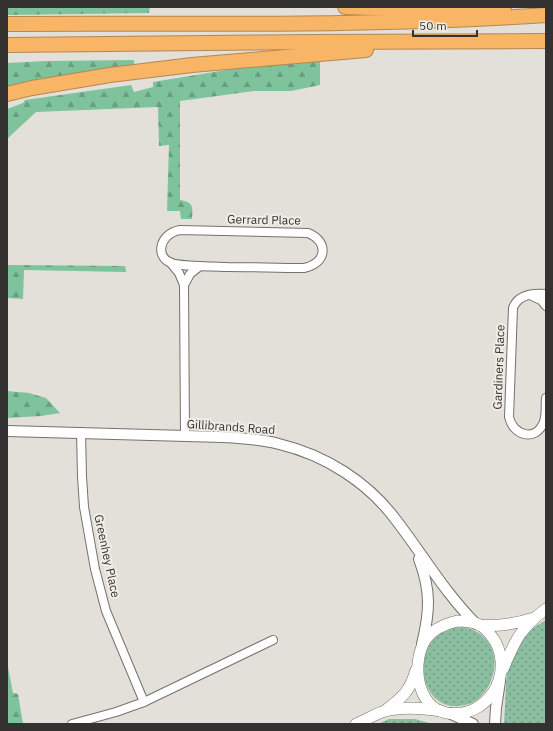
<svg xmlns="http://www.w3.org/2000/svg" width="553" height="731" font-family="'IBM Plex Sans',sans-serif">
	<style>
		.grass { fill: url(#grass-dots) }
		.forest { fill: url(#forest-firs) }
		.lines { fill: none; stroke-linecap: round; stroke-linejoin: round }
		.minor-casing { stroke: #74726c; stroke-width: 10 }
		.tertiary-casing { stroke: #74726c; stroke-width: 12 }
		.secondary-casing { stroke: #74726c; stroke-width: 12 }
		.motorway-casing { stroke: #b38753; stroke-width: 16 }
		.minor { stroke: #fff; stroke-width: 8 }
		.tertiary { stroke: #fff; stroke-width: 10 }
		.secondary { stroke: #fff; stroke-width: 11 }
		.motorway { stroke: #f8b566; stroke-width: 14 }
		.labels { text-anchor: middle; stroke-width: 4; stroke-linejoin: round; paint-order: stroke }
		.street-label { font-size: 12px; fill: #333230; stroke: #f0ede7 }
	</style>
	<defs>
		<pattern id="grass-dots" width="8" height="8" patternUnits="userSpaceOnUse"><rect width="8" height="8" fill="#8bbda0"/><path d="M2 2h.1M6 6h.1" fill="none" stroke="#729a83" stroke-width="1.8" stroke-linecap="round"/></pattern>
		<pattern id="forest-firs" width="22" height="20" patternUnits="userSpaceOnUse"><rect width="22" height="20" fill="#7ec39c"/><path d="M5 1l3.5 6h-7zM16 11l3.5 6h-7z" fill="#689f80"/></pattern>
	</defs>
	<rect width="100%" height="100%" fill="#e3e0da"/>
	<!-- grass -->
	<g class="grass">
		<path d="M546 620V724H504L507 668 524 639 533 628Z"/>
		<path d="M462 627C492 631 502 660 489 685 484 695 476 703 465 705 415 717 406 630 462 627Z"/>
		<path d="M389 719H415L432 724H378Z"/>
	</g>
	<!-- forest -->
	<g class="forest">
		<path d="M7 7H150L149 13 7 15Z"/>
		<path d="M134 60V67L7 88V63L46 61Z"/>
		<path d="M320 61V85L291 91H254L180 101V200C193 202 193 206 192 219H181L180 211H167L169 145 159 146 158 107 36 112 7 139V109L23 103 25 100 131 85 134 92 153 87V82L251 66Z"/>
		<path d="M7 265 125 266 126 272 24 270 23 299 7 298Z"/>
		<path d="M7 391 29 393 46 398 60 413 41 416 7 418Z"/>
		<path d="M7 662 13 693 18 694 23 724H7Z"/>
	</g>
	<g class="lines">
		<!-- minor casing -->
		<g class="minor-casing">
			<g id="minor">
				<path d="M180 230 308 233C330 242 326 264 304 268 278 268 253 267 227 267 210 266 192 267 175 264 154 260 158 234 180 230Z"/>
				<path d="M170 262 179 273 184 285 185 436"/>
				<path d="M184 285 190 274 200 266"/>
				<path d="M546 294C534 293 518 294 513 308L509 417C513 435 534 442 543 424 547 417 545 406 546 398"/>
				<path d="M532 296 541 300 546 306"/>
				<path d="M81 432 82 476 84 507 95 569 106 611 144 702"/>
				<path d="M72 724 116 712 144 702 273 640"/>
			</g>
		</g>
		<!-- tertiary casing -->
		<g class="tertiary-casing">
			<g id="tertiary">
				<path d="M7 431 222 437C241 438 261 439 279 444 325 455 368 482 396 520 423 555 445 593 476 624"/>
				<path d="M419 559C431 591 430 611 422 644"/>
				<path d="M449 713 473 724"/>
				<path d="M495 724 496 708 500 681"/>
			</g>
		</g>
		<!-- secondary casing -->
		<g class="secondary-casing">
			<g id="secondary">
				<path d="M457 621C464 621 471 621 478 624 485 627 491 635 495 641 514 676 487 719 447 713 416 708 411 661 426 639 433 629 445 624 457 621Z"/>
				<path d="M479 625C498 627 515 624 534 618"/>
				<path d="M503 669C515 641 520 628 546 609"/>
				<path d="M386 710C403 697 410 691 416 670"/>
				<path d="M356 724C366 720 375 714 385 711 403 706 422 708 441 711"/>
			</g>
		</g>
		<!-- motorway casing -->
		<g class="motorway-casing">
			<g id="motorway">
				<path d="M345 7 372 8H504"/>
				<path d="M7 24C186 23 367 27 546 15"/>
				<path d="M7 45 314 42 546 41"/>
				<path d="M7 94 32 88 110 75 192 65 366 50"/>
			</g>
		</g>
		<!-- minor -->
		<use href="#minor" class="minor"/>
		<!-- tertiary -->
		<use href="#tertiary" class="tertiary"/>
		<!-- secondary -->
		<use href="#secondary" class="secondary"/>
		<!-- motorway -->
		<use href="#motorway" class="motorway"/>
	</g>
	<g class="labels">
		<!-- street labels -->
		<g class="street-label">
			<text transform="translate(264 220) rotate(1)" y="4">Gerrard Place</text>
			<text transform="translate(499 367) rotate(-88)" y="4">Gardiners Place</text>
			<text transform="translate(231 427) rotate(4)" y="4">Gillibrands Road</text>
			<text transform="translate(107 556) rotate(78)" y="4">Greenhey Place</text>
		</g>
	</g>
	<!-- border -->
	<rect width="553" height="731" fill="none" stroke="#333230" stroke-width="16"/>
	<!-- scale -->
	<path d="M413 30v6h64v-6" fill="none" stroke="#333230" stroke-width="2"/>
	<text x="419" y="30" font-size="12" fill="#333230" stroke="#f0ede7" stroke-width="3" paint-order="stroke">50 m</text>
</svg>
